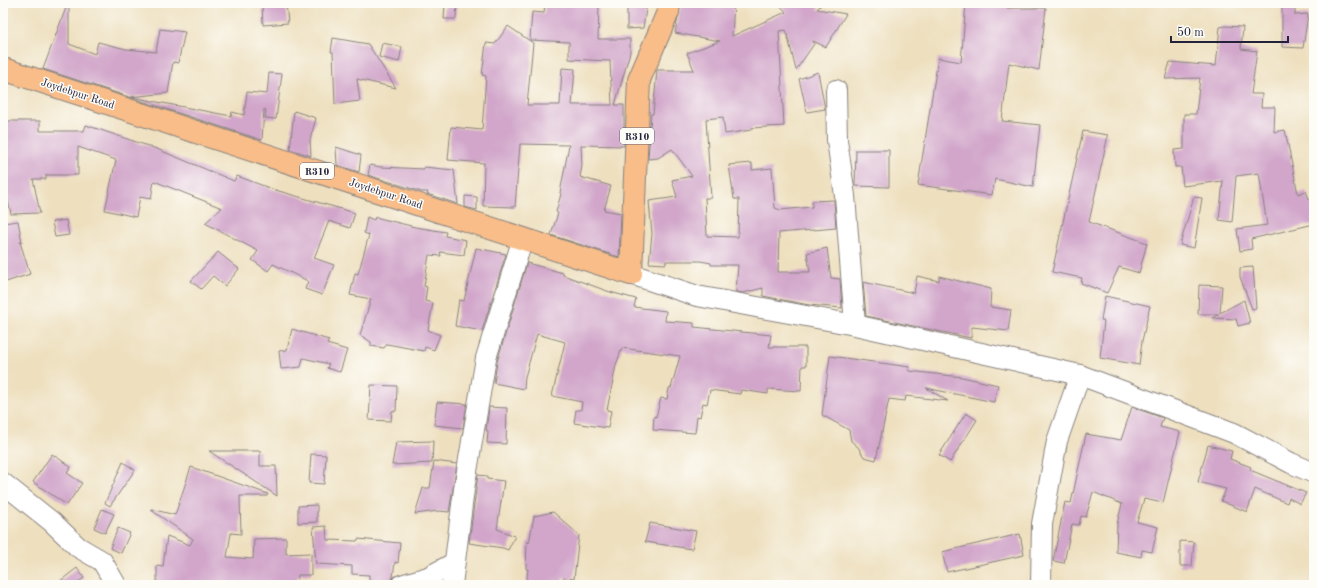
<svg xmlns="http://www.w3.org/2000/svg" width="1317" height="588" font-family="'Old Standard TT',serif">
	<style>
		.building { fill: #d1a6ca }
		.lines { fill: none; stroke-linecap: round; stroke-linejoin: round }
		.minor-casing { stroke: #88817d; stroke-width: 22 }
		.major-casing { stroke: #88817d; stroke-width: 24 }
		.minor { stroke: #fff; stroke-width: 20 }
		.major { stroke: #f8bd89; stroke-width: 22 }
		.labels { text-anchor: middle; stroke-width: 3; stroke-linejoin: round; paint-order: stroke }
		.shield { fill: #fdfcf7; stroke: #646373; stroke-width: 1 }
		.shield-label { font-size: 10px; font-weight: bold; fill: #22223b }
		.street-label { font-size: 11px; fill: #22223b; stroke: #fdfcf7 }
	</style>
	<rect width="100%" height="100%" fill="#fdfcf7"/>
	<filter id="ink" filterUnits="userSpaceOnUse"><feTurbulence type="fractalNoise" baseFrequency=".025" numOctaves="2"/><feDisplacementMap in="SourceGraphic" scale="8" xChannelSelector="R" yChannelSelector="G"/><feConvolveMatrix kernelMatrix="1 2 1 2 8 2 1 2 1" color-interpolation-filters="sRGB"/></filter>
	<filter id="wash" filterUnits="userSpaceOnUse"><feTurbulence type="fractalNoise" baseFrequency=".012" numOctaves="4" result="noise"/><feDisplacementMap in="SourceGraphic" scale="16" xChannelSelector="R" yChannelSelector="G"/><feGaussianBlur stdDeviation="0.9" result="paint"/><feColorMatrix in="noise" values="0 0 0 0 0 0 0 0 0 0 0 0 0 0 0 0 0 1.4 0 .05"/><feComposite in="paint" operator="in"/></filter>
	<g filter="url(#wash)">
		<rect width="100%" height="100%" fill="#eee0bf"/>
		<g id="blocks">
			<!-- building -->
			<g class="building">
				<path d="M262 3H286L288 23 263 25Z"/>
				<path d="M445 3H457L456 19H444Z"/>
				<path d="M545 3H599L598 39H630V52L615 105H624V146L581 145 582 166 580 177 611 186 604 210 621 213 619 257 551 235 558 213 556 212 561 194 560 193 569 145 520 144 515 207 483 206 484 163 448 160 451 127 482 130 486 76 482 75 486 43 495 44 508 26 533 43 527 105H560L562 68 575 69 572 105H612L610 61 569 59V42L530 40 532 12 544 13Z"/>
				<path d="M627 3H647L643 28 627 29Z"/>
				<path d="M681 3H734L732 36 786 12 778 3H823L817 9 846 14 826 47 813 41 814 44 796 70 786 30 779 31 784 126 751 128V130L725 134 723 117 706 119 711 198H705L707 236 738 237 739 199H734L729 165 752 163V170L772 168 775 208 780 210 812 207V201L834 200 836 228 779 233 778 272H810L807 253 827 248 831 278 840 279 842 308 809 305 763 296V288L743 293 736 292 738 265H711V263L700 261H666V264L649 263 652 234 649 201 677 197 672 180 692 176 672 149 658 158 648 159 651 114H653L657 70H694L687 53 720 41 675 33Z"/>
				<path d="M966 3H1008L1007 8H1046L1039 70 1009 63 1002 121 1040 125 1033 187 995 179 992 195 918 185 938 58 961 62Z"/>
				<path d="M1282 3H1295V15L1308 14 1303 48 1282 47Z"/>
				<path d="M67 5H69V44L95 54 98 42 126 49 156 52 160 29 185 32 178 63 173 62 168 93 131 97 231 116 232 112 244 115 247 92 267 94 269 73 282 74 276 119 265 118 266 110 264 109 262 140 43 69Z"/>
				<path d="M1225 26 1243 27 1241 49 1257 51 1251 94H1262L1261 107H1275L1274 132 1285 130 1298 194 1306 191 1314 212V224L1251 239 1252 249 1240 251 1237 229 1267 225 1259 173 1236 176 1232 222 1219 220 1223 181 1183 186 1181 167H1175L1174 150 1184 149V114H1196L1200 78 1165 79 1170 62 1216 66 1220 27Z"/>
				<path d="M333 38 368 44 396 88 357 79 360 101 335 104 333 52H331Z"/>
				<path d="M382 43 402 47 399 62 379 57Z"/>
				<path d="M818 72 825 109 807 112 799 79Z"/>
				<path d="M294 111 316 118 310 140 311 156 290 149Z"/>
				<path d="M3 121H40V131H84L86 125 157 149 234 181 237 176 272 189 355 213 350 228 329 221 314 258 334 265 322 295 305 289 308 281 273 264 268 271 252 260 258 251 205 223 222 208 154 181 151 199 140 197 136 217 105 210 116 160 78 147V175H46V179H33L40 213 11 214 3 177Z"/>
				<path d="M1083 131 1108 135 1089 222 1147 243 1139 273 1119 267 1107 293 1081 283 1082 278 1052 272Z"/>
				<path d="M336 147 361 155 359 172 337 165Z"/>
				<path d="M856 150H889V187L855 186Z"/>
				<path d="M370 165 381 167 424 169V167L454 170 458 204 427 194 428 192H422L368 175Z"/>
				<path d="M465 196 477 197V210L465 207Z"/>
				<path d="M1194 197 1202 198 1194 248 1180 245Z"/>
				<path d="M367 217 374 220 375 217 415 227 446 232 445 236 466 240 464 255 440 252 441 256 429 255 424 286 427 287 425 301 433 303 428 330 440 335 434 350 425 347 424 351 387 344 384 348 371 346V342L360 335 371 299 350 295 355 273 358 274 369 235 364 233Z"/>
				<path d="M66 220 69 235 55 237 52 222Z"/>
				<path d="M18 221 22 242H20L30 274 3 283V223Z"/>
				<path d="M476 248 506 254 482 331 455 326 459 300 464 301Z"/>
				<path d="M218 252 239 269 225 286 213 276 201 289 191 281Z"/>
				<path d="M527 263 563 273V275L610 292 636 299 634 307 666 311 665 321 694 323V327L771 335 769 347H806V366H802L801 391 768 389V394L741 390 740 394 710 390 707 404 703 403 700 417 697 416 695 433 653 430 654 416 656 417 661 398 667 399 669 388H671L680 356 622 348 616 365 607 410 611 411 608 428 574 423 576 410H581L582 402 552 396 565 342 537 334 525 377 524 389 494 383 497 362Z"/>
				<path d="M1253 267 1256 308 1252 309 1240 277V268Z"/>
				<path d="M917 276 939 281V276L991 289 990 307 1011 310 1008 331 972 327 971 338 866 316 863 282 914 293Z"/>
				<path d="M1199 285 1222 286 1220 313 1244 300 1250 323 1238 326 1236 319 1212 318 1219 314H1198Z"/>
				<path d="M1105 296 1150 306 1142 341 1139 365 1100 358 1104 321 1101 320Z"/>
				<path d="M292 329 329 340 327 344 347 350 340 372 327 368 329 364 303 358 301 367 281 369 279 351 287 350Z"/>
				<path d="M830 356 910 367 909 371 962 377 998 385 994 402 926 388 948 401 906 396 905 401 889 399 876 460 864 457 858 447 851 441 849 430 822 415Z"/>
				<path d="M371 385 397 386 396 411H392L391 421 369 420Z"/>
				<path d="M437 402 467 404 463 428 434 425Z"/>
				<path d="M489 407 507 408 506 444 487 443 488 431 486 430Z"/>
				<path d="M1132 407 1163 418 1160 427 1180 432 1163 503 1144 499 1137 522 1158 527 1152 552 1142 550 1141 557 1116 552 1117 524 1122 504 1093 492 1086 517 1081 516 1079 525 1072 524 1064 563 1053 561 1065 502 1071 503 1086 434 1121 440Z"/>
				<path d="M966 413 977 420 950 462 939 455Z"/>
				<path d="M433 441 432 463 392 465 396 442Z"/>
				<path d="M1208 445 1232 451 1230 459 1251 467 1250 470 1306 493 1300 504 1289 498 1287 503 1255 489 1247 512 1221 501 1226 489 1198 482Z"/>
				<path d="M209 451H260V466H276L277 496Z"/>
				<path d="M52 454 71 467 67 473 82 483 67 505 33 482Z"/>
				<path d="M311 454 326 455 324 484 309 483Z"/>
				<path d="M434 461 457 464 449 512 439 511 415 514 423 488H430Z"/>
				<path d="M123 462 135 470 110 506 105 503Z"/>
				<path d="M191 467 268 494 267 496H240L241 534 231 533 227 557 253 559 254 539 286 538V554L311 553V575H298L297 585H157V566L163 567 167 536 190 545 193 539 151 510V509L175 515Z"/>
				<path d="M478 475 487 476V479L504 481 497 529 515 536 508 550 503 548 469 543Z"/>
				<path d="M317 505V522L298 523V506Z"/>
				<path d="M102 509 114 514 105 533 94 528Z"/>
				<path d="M553 512 579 535 574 579 563 578 562 585H526L528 569H526L527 541 529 543 534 516Z"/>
				<path d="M650 523 696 531 692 549 645 542Z"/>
				<path d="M326 526 327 540 357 541 358 539 400 543 398 563 395 562 393 577 390 582 369 580V575L352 574V566L316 564 313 527Z"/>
				<path d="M118 528 130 533 121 553 110 548Z"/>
				<path d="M1020 534 1024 555 947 572 942 552Z"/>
				<path d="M1180 541 1194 542 1192 566H1180Z"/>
				<path d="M77 568 84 578 74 585H55Z"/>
			</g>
		</g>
	</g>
	<g filter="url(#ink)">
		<use href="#blocks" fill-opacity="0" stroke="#88817d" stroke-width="1"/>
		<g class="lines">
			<!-- minor casing -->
			<g class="minor-casing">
				<g id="minor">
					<path d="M836 90 837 140 845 196 855 325"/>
					<path d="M631 274 697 296 855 325 1080 375 1234 433 1291 463 1314 473"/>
					<path d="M3 483 52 522 78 547 102 561 116 585"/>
					<path d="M401 585 428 577 454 563"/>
					<path d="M452 585 464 489 486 358 523 238"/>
					<path d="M1041 585 1042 524 1057 441 1080 375"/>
				</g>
			</g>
			<!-- major casing -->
			<g class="major-casing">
				<path id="major" d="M3 69 631 274 639 80 668 12 669 3"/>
			</g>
			<!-- minor -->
			<use href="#minor" class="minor"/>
			<!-- major -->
			<use href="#major" class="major"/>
		</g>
	</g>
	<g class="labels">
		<!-- shield labels -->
		<g class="shield">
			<rect x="620" y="128" width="34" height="16" rx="3"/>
			<rect x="300" y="163" width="34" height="16" rx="3"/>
		</g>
		<g class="shield-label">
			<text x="637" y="140">R310</text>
			<text x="317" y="175">R310</text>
		</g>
		<!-- street labels -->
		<g class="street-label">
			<text transform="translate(78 93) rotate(18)" y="4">Joydebpur Road</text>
			<text transform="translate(386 193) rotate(18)" y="4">Joydebpur Road</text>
		</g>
	</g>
	<!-- margin -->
	<rect width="1317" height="588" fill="none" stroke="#fdfcf7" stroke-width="16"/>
	<!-- scale -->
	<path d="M1171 36v6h117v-6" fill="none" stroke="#22223b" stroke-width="2"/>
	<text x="1177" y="36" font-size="12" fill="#22223b" stroke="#fdfcf7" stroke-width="3" paint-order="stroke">50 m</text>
</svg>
